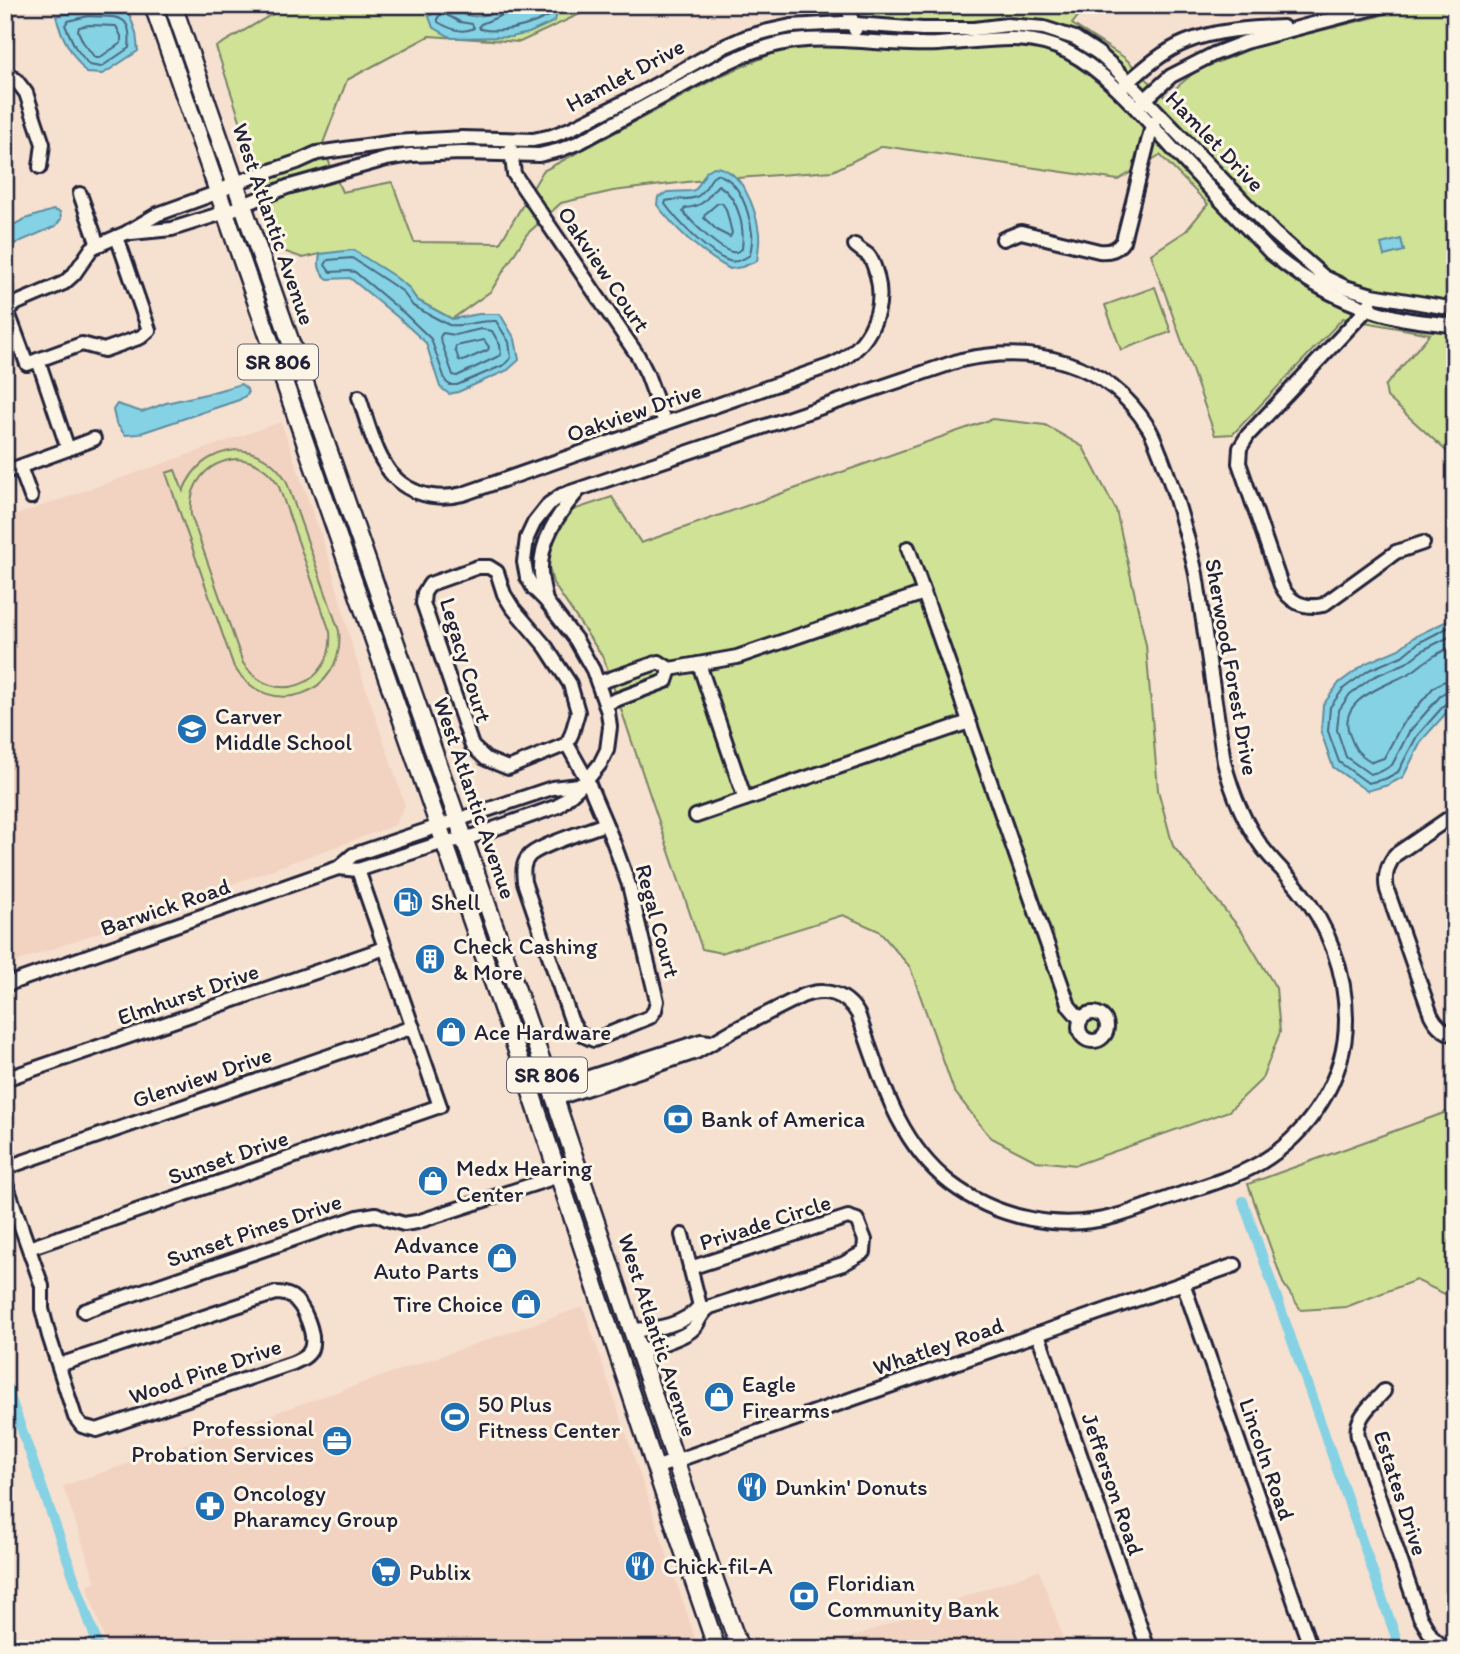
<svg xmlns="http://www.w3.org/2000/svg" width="1460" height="1654" font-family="Itim,sans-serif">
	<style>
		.built { fill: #f2d2c0 }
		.green { fill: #d0e296; stroke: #798268; stroke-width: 2; fill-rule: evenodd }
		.water { fill: #85d2e4; stroke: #5d8ca0; stroke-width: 2 }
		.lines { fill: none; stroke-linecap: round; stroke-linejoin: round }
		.shore { stroke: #4a687f; stroke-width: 2 }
		.canal { stroke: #85d2e4; stroke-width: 10 }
		.minor-casing { stroke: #22223b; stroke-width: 18 }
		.major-casing { stroke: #22223b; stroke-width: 21 }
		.minor { stroke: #fcf5e5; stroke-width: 12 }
		.major { stroke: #fcf5e5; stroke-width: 16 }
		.labels { text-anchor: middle; stroke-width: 6; stroke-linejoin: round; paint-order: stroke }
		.shield { fill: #fcf5e5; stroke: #63616e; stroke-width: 2 }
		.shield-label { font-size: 21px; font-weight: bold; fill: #22223b }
		.street-label { font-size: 23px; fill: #22223b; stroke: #fcf5e5 }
		.poi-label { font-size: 23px; fill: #22223b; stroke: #fcf5e5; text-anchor: start }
	</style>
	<rect width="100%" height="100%" fill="#f6e0cf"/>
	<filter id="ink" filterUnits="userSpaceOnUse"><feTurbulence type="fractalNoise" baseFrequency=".0143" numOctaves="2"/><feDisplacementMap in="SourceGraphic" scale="14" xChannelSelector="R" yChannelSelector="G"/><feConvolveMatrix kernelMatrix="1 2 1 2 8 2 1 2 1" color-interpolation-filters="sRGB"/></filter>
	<g filter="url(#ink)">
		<!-- built -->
		<g class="built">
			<path d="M281 422 330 562 354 653 405 805 395 825 5 966V519Z"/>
			<path d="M583 1307 699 1649H108L87 1586 96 1582 63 1486Z"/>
			<path d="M1039 1570 1067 1649H819Z"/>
		</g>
		<!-- green -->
		<g class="green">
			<path d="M288 5H599L520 42 429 36 347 80 322 146 342 192 392 182 414 242 500 243 543 171 720 76 774 53 809 18 805 5H1087L1072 24 1125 58 1165 97 1196 71 1258 46 1376 17 1411 5H1455V459L1387 397 1385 386 1430 334 1343 318 1233 434 1215 435 1151 254 1186 231 1208 204 1160 155 1118 180 883 146 833 171 695 181 613 191 561 203 527 234 491 291 452 319 417 300 408 287 381 268 320 254 303 258 283 251 216 47Z"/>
			<path d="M1155 287 1171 332 1121 350 1105 305Z"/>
			<path d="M992 419 1045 425 1083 447 1116 510 1146 645 1158 790 1173 846 1242 931 1276 988 1280 1032 1262 1079 1229 1111 1076 1165 1036 1161 990 1137 954 1091 910 967 879 931 843 915 721 953 702 949 604 659 553 583 548 563 550 538 573 510 612 497 641 543Z"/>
			<path d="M236 450C258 451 274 461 286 480L339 631C346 695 269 722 234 667L166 473 175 470 183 491C193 467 209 453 236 450ZM236 459C254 460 268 469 278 484L330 632C335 686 272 708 243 663L191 515C188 485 206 462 236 459Z"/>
			<path d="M1455 1109V1299L1416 1280 1346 1307 1301 1310 1283 1283 1248 1184Z"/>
		</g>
		<!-- water -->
		<g class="water">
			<path d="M506 5H559L555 21 529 33 511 37 452 38 433 27 429 17 435 10 446 6C470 20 481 20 506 5Z"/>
			<path d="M874 5H979L908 13Z"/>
			<path d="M88 9 106 10 119 9 130 16 136 33 138 51 103 74 86 73C73 55 61 38 56 16Z"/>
			<path d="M714 167C742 168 756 209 759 233 760 242 758 252 757 261L742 267 730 269C701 253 677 231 657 205L658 197 668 192 692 191 696 189 707 171Z"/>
			<path d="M53 210 60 212 61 219 56 226 5 248V229L25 219Z"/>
			<path d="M1401 239 1404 251 1384 256 1381 244Z"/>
			<path d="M353 250 394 276 408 287 417 300 452 319 479 314H500L515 339 519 360 508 370 458 392 449 394 440 387 426 343 400 319 350 278 328 279C318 272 318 265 320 254Z"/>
			<path d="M241 384 247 389 248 394 239 400 138 434 125 435 116 423 113 410 117 404 142 412 166 403 206 394Z"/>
			<path d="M1455 617V703L1422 740 1403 777 1388 785 1367 791 1333 767 1321 732 1323 705 1339 683 1366 663 1399 649 1414 637Z"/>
		</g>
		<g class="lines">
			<!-- shore -->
			<g class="shore">
				<path d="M508 5V10L505 14 481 24 479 26 480 29C504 34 527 27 549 16L552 5"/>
				<path d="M442 14H445L460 22 472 24 474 28C462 34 450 29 438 22V17Z"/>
				<path d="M88 16C115 18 133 11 129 48L101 67 89 65 75 47 65 25 68 21Z"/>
				<path d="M89 25 116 26 121 36V43L99 58H95L83 42 78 31 79 27Z"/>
				<path d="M716 174C740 179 749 212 752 233 753 240 751 248 750 255 744 259 736 263 729 261 710 255 677 221 665 204L666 201C675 198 687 201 696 197 706 193 708 180 716 174Z"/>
				<path d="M718 185C738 196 745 227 742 249 739 251 737 253 732 252 718 249 692 222 683 212L685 208C706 206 705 199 718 185Z"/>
				<path d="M718 203H722L726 209 732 233 730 237 718 231 704 218 705 214Z"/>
				<path d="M352 258 402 291 413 306 449 325C464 327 479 320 496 321L509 342 511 358 504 365 457 385H450L446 382 431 339 405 314 355 272 349 271 330 272 325 265 328 260Z"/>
				<path d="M481 329 492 331 500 345 501 355 457 376 453 375 440 338 441 335 443 333 455 335Z"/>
				<path d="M484 340 489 347 488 350 463 361 459 360 455 349 456 346Z"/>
				<path d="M1455 624 1418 643 1402 656 1369 670 1344 688 1330 707 1328 731 1339 762 1368 783 1385 779 1398 772 1417 736 1447 702 1455 699"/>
				<path d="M1455 634 1423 650 1406 663 1373 677 1350 694 1339 710 1337 730 1346 757 1370 774 1382 771 1392 765 1409 732 1442 694 1447 691 1455 690"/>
				<path d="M1455 645C1447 649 1438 653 1431 658 1424 662 1419 667 1413 671 1392 685 1337 696 1349 733 1355 750 1357 753 1372 762L1384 758 1401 726 1433 688 1442 682 1455 680"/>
			</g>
			<!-- canal -->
			<g class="canal">
				<path d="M1243 1201 1400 1649"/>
				<path d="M5 1382 99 1649"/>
			</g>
			<!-- minor casing -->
			<g class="minor-casing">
				<g id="minor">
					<path d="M847 5 855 30"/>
					<path d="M5 72 16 80 26 93 43 144 40 167"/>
					<path d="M1124 86C1142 70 1163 51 1186 42 1216 30 1251 28 1283 27"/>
					<path d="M1139 105 1171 76 1214 54 1245 42 1385 5"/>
					<path d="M511 149 514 174 638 356 647 374 665 423"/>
					<path d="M80 194 98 245"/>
					<path d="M131 233 172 229 226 212 287 187 386 159 411 155 462 153 539 155 560 150 580 142C611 125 642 108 673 91 712 70 750 47 795 41 843 36 890 46 938 44 982 42 1026 30 1068 52 1107 72 1143 116 1173 149 1205 184 1238 219 1271 253 1308 284 1349 306 1396 317 1415 322 1435 322 1455 326"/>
					<path d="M1003 239 1021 232 1099 251C1110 252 1117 250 1123 241L1153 122"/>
					<path d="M1370 303 1368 308 1248 435 1240 448 1239 463 1281 585C1289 602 1304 609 1323 605L1396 552 1423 543"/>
					<path d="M7 310 27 364 38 360"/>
					<path d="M5 312 17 303 64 283 74 274 92 248 98 245 126 233 158 214 219 192 235 183 297 162 317 153 394 142 462 138 533 140 552 136 572 128 634 97 723 47 746 37 768 31 791 26 843 23 922 29H974L1007 25 1044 28 1075 38 1098 53 1116 69 1274 233 1324 277 1345 287 1372 295 1455 309"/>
					<path d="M359 397C366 417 373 446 384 463 400 492 432 502 463 494L829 366C865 352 887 314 877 276 875 269 873 260 868 255 864 252 859 249 855 245"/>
					<path d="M68 449 94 439"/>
					<path d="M20 467 31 497"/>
					<path d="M5 472 68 449 38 360 82 344 104 350 141 337 149 330 117 237"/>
					<path d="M924 593 1069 1006 1080 1019"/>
					<path d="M546 601C544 592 542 583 541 574 539 541 558 514 578 491"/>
					<path d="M699 664 745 799"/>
					<path d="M670 669 737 657 924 593 908 548"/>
					<path d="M598 683 659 662 670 669 666 681 605 704"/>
					<path d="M567 744 508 768 486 759 472 746 423 603 424 593 430 584 478 567H489L497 572 504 594 512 607 546 647 570 684 578 712 572 733 567 744 587 780 613 841 629 885 657 1001 655 1010 650 1017 594 1040C582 1036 577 1032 571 1020L524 882C523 872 522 863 530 855 543 844 587 831 605 824"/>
					<path d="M1455 814 1395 855C1387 866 1384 876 1387 890L1431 1015C1436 1025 1443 1032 1455 1035"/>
					<path d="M696 816 969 722"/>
					<path d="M338 868 358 870 444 842 465 839 558 806 587 780 600 764 607 750 610 727 608 712 593 670 576 640 546 601 534 589 527 577 524 562 527 538 534 523 549 504 562 495 961 360C1034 344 1107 361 1148 427 1154 436 1157 447 1161 456 1176 495 1187 534 1196 574L1224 762C1232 792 1242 819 1260 844 1271 860 1286 873 1298 888 1328 924 1346 972 1346 1020 1346 1078 1309 1134 1260 1163 1236 1177 1207 1185 1181 1194 1159 1201 1138 1210 1116 1216 1059 1232 996 1218 950 1183 896 1141 880 1075 858 1014 846 993 824 987 802 996L732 1031 696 1052 555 1099"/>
					<path d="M5 985 338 868 353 855 552 788 579 785"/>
					<circle cx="1093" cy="1027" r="14"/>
					<path d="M5 1079 385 948"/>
					<path d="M552 1089 701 1041 710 1042"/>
					<path d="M5 1168 413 1027"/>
					<path d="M5 1181 42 1286V1309L49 1336 75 1417 82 1426 97 1430 293 1363C299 1360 308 1357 311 1349 316 1335 304 1305 292 1297 287 1294 282 1293 276 1293L59 1365"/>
					<path d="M682 1235 700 1306 703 1311"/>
					<path d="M29 1248 440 1106 358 870"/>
					<path d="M1183 1283 1311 1649"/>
					<path d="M84 1311 358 1217 376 1214 387 1219 404 1224 417 1222 559 1176"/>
					<path d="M632 1330C657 1329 683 1326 700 1306"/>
					<path d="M1038 1334 1148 1649"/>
					<path d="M639 1352C651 1347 684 1338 693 1329 700 1322 700 1313 710 1307L843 1264 864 1252 865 1240 857 1220 848 1217 690 1268"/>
					<path d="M1384 1391C1372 1405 1354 1417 1358 1437L1420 1617 1432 1637 1445 1649"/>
					<path d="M655 1468 1235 1265"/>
				</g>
			</g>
			<!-- major casing -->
			<g class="major-casing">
				<g id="major">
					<path d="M153 5 525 1074 669 1509 717 1649"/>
					<path d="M173 5 555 1099 716 1583 740 1649"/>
				</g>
			</g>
			<!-- minor -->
			<use href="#minor" class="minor"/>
			<!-- major -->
			<use href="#major" class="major"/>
		</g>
	</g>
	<!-- icons -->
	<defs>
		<g id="school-disc" transform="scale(1.575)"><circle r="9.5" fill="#1f6fb2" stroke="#fcf5e5"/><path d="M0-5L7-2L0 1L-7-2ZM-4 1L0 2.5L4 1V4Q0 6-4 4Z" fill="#fff"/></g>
		<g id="fuel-disc" transform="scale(1.575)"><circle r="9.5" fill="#1f6fb2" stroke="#fcf5e5"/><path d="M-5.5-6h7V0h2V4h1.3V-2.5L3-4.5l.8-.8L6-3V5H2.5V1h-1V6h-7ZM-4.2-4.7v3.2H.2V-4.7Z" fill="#fff"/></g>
		<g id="building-disc" transform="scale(1.575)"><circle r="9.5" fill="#1f6fb2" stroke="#fcf5e5"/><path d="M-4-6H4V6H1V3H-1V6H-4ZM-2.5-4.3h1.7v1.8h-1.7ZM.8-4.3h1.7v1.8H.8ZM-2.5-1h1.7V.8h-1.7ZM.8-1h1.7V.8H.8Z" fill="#fff"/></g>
		<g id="shop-disc" transform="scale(1.575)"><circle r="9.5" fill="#1f6fb2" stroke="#fcf5e5"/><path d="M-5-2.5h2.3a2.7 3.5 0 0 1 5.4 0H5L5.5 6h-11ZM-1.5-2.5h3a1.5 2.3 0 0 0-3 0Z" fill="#fff"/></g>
		<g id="bank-disc" transform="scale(1.575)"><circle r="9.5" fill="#1f6fb2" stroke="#fcf5e5"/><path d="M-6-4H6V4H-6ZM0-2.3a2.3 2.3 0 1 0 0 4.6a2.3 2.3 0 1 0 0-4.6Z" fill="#fff"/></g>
		<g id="stadium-disc" transform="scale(1.575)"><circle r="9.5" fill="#1f6fb2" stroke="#fcf5e5"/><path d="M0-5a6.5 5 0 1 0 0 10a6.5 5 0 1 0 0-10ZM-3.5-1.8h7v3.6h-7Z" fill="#fff"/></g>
		<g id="office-disc" transform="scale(1.575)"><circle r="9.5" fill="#1f6fb2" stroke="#fcf5e5"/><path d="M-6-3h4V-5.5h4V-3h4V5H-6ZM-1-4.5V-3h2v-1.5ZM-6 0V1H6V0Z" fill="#fff"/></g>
		<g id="restaurant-disc" transform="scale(1.575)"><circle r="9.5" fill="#1f6fb2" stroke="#fcf5e5"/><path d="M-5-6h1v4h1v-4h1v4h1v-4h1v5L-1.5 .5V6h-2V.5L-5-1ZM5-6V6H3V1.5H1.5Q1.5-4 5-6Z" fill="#fff"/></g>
		<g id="pharmacy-disc" transform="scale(1.575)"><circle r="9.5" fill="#1f6fb2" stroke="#fcf5e5"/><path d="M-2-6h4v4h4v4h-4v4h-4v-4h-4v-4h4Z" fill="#fff"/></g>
		<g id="supermarket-disc" transform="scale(1.575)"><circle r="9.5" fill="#1f6fb2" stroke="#fcf5e5"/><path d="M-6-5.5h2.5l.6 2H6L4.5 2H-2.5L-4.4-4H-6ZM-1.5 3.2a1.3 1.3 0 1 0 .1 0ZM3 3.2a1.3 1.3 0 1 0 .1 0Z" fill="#fff"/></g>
	</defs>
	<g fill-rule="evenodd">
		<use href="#school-disc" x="192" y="729"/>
		<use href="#fuel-disc" x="408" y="902"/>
		<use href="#building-disc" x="430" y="959"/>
		<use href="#shop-disc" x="451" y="1032"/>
		<use href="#bank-disc" x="678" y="1119"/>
		<use href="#shop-disc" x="433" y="1181"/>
		<use href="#shop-disc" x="502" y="1258"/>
		<use href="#shop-disc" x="526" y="1304"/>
		<use href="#shop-disc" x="719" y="1397"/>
		<use href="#stadium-disc" x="455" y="1417"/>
		<use href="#office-disc" x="337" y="1441"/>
		<use href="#restaurant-disc" x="752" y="1487"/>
		<use href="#pharmacy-disc" x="210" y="1506"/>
		<use href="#restaurant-disc" x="640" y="1566"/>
		<use href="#supermarket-disc" x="386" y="1572"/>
		<use href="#bank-disc" x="804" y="1596"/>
	</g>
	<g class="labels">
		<!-- shield labels -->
		<g class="shield">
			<rect x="238" y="344.5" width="80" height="35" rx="5"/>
			<rect x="507" y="1057.5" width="80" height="35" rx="5"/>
		</g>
		<g class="shield-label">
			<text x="278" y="369">SR 806</text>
			<text x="547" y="1082">SR 806</text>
		</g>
		<!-- street labels -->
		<g class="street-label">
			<text transform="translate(625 75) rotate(-28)" y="8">Hamlet Drive</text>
			<text transform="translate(1215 141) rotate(46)" y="8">Hamlet Drive</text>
			<text transform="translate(274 224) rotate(71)" y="8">West Atlantic Avenue</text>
			<text transform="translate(604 269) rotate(56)" y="8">Oakview Court</text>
			<text transform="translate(634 412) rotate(-19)" y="8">Oakview Drive</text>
			<text transform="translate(466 660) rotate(73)" y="8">Legacy Court</text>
			<text transform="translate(1232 667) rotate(80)" y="8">Sherwood Forest Drive</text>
			<text transform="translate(475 798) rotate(71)" y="8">West Atlantic Avenue</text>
			<text transform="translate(165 907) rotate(-19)" y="8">Barwick Road</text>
			<text transform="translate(658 921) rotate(75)" y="8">Regal Court</text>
			<text transform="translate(188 994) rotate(-19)" y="8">Elmhurst Drive</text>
			<text transform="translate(202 1077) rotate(-19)" y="8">Glenview Drive</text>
			<text transform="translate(228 1157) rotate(-19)" y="8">Sunset Drive</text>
			<text transform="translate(765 1222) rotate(-18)" y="8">Privade Circle</text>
			<text transform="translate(254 1230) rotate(-19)" y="8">Sunset Pines Drive</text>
			<text transform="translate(658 1335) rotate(72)" y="8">West Atlantic Avenue</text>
			<text transform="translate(938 1346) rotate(-19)" y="8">Whatley Road</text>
			<text transform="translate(205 1371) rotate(-19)" y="8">Wood Pine Drive</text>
			<text transform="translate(1267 1459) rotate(71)" y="8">Lincoln Road</text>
			<text transform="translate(1113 1484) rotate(71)" y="8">Jefferson Road</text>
			<text transform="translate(1401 1493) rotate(72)" y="8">Estates Drive</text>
		</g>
		<!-- poi labels -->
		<g class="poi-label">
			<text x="215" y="724">Carver<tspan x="215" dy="26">Middle School</tspan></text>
			<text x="431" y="910">Shell</text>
			<text x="453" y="954">Check Cashing<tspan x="453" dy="26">&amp; More</tspan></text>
			<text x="474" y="1040">Ace Hardware</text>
			<text x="701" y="1127">Bank of America</text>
			<text x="456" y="1176">Medx Hearing<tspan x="456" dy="26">Center</tspan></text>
			<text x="479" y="1253" text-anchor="end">Advance<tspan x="479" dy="26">Auto Parts</tspan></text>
			<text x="503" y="1312" text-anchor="end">Tire Choice</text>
			<text x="742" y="1392">Eagle<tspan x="742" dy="26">Firearms</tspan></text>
			<text x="478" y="1412">50 Plus<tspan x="478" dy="26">Fitness Center</tspan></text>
			<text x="314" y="1436" text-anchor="end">Professional<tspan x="314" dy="26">Probation Services</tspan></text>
			<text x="775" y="1495">Dunkin' Donuts</text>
			<text x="233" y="1501">Oncology<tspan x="233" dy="26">Pharamcy Group</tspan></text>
			<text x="663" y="1574">Chick-fil-A</text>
			<text x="409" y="1580">Publix</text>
			<text x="827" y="1591">Floridian<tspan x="827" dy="26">Community Bank</tspan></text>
		</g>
	</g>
	<!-- margin -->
	<rect width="1460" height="1654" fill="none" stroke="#fcf5e5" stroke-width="28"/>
	<rect x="14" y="14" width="1432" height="1626" fill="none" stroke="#22223b" stroke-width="2.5" filter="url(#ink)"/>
</svg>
